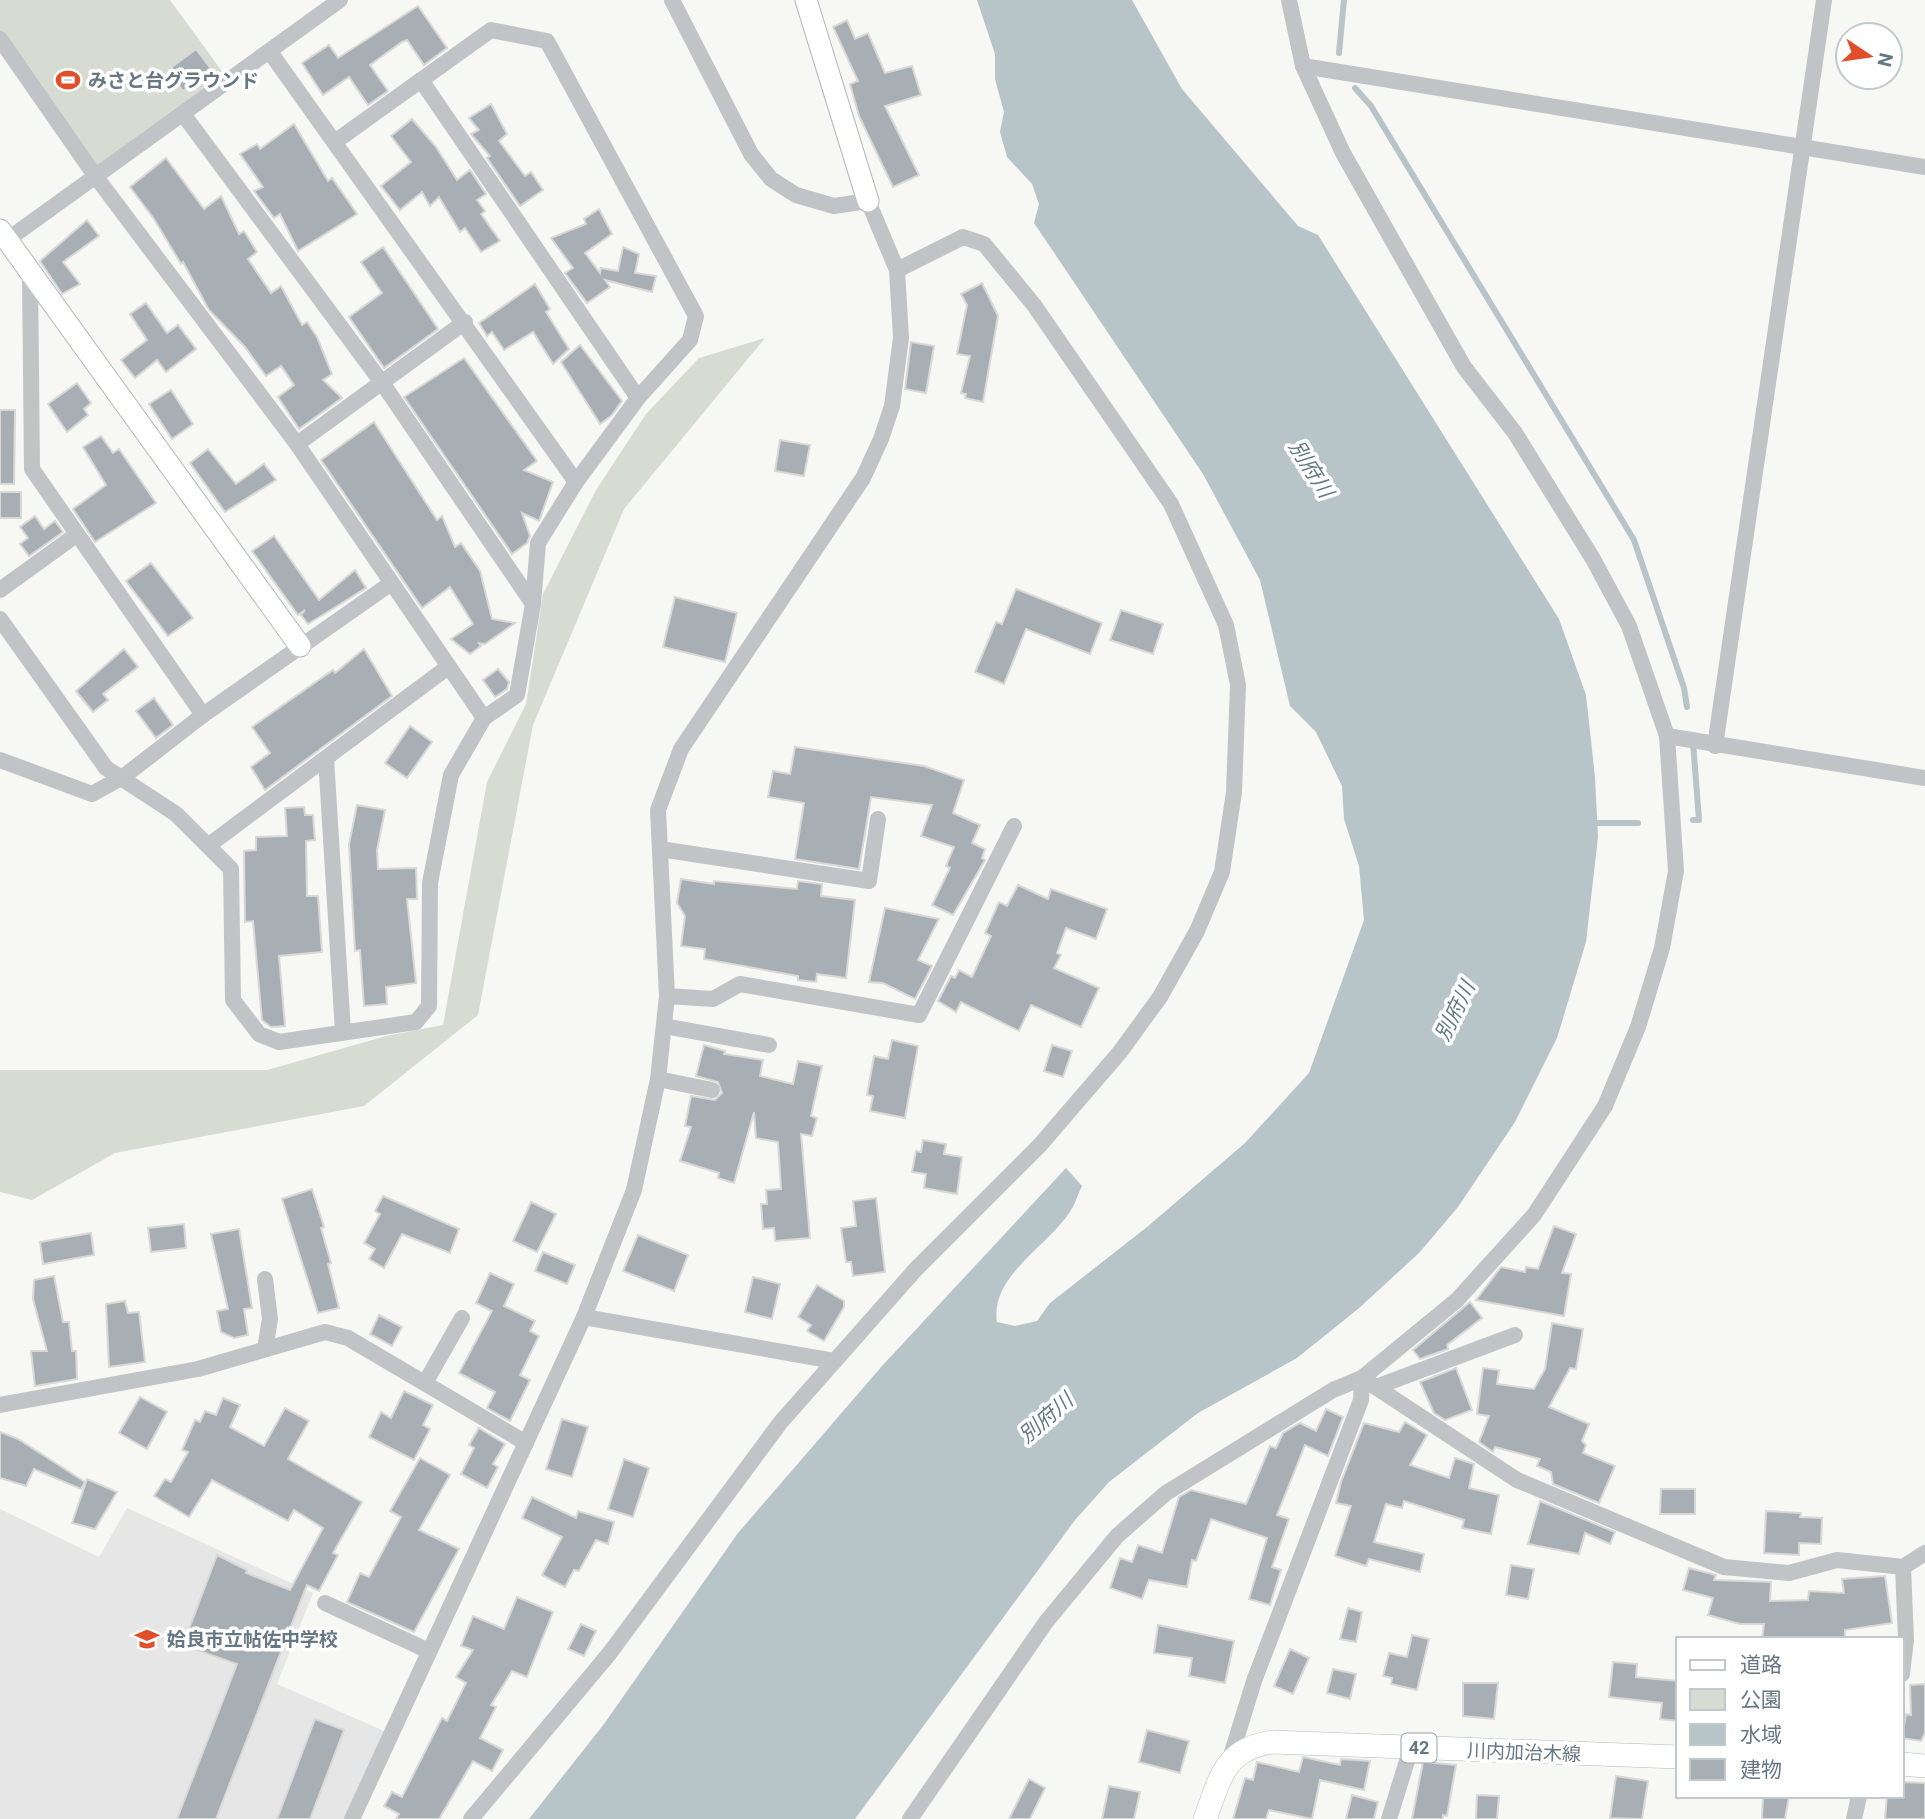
<svg xmlns="http://www.w3.org/2000/svg" width="1925" height="1819" font-family="Roboto,'Noto Sans JP',sans-serif">
	<style>
		.built { fill: #e5e6e5 }
		.green { fill: #d7dcd3 }
		.water { fill: #b7c4c8 }
		.lines { fill: none; stroke-linecap: round; stroke-linejoin: round }
		.stream { stroke: #b7c4c8; stroke-width: 6 }
		.building { fill: #a7afb5; stroke: #d8d8d6; stroke-width: 2 }
		.secondary-casing { stroke: #b2b8bc; stroke-width: 23 }
		.primary-casing { stroke: #b3b8bb; stroke-width: 24 }
		.street { stroke: #c0c4c7; stroke-width: 16 }
		.secondary { stroke: #fff; stroke-width: 21 }
		.primary { stroke: #fff; stroke-width: 23 }
		.labels { text-anchor: middle; stroke-width: 7; stroke-linejoin: round; paint-order: stroke }
		.shield { fill: #fff; stroke: #94a0a9; stroke-width: 2 }
		.shield-label { font-size: 18px; font-weight: bold; fill: #667884 }
		.poi-label { font-size: 19px; font-weight: bold; fill: #667884; stroke: #fff; text-anchor: start }
		.street-label { font-size: 19px; fill: #667884; stroke: #fff }
		.water-label { font-size: 21px; font-style: italic; fill: #627a80; stroke: #fff }
	</style>
	<rect width="100%" height="100%" fill="#f7f7f4"/>
	<!-- built -->
	<path class="built" d="M127 1508 313 1593 277 1684 391 1734 352 1819H0V1509L99 1557Z"/>
	<!-- green -->
	<g class="green">
		<path d="M0 0H170L229 81 96 177 0 39Z"/>
		<path d="M765 338 624 509 533 725 478 1015 364 1106 115 1153 32 1200 0 1192V1070H267L386 1036 443 1025 487 782 526 704 543 594 596 490 646 414 699 358Z"/>
	</g>
	<!-- water -->
	<path class="water" d="M977 0H1132L1182 89 1298 226 1318 235 1559 619 1586 695 1595 777 1598 837 1586 942 1557 1038 1515 1122 1458 1207 1419 1253 1358 1309 1297 1358 1198 1413 1109 1482 1075 1520 855 1819H529L604 1724 738 1533 882 1366 1066 1168 1082 1186C1077 1196 1074 1208 1067 1216 1044 1248 990 1278 997 1322L1015 1326 1037 1321 1050 1303 1147 1227 1245 1143 1309 1073 1364 920 1359 866 1344 819 1342 786 1316 732 1290 706 1260 580 1203 474 1034 223 1039 204 1032 184 1007 157 1000 132 1004 112 995 79V54Z"/>
	<g class="lines">
		<!-- stream -->
		<g class="stream">
			<path d="M1339 53 1344 0"/>
			<path d="M1355 88 1371 106 1634 540 1684 688 1687 707"/>
			<path d="M1693 820H1699L1693 742"/>
			<path d="M1591 823H1638"/>
		</g>
	</g>
	<!-- building -->
	<g class="building">
		<path d="M418 6 447 48 424 65 407 40 402 42 370 65 388 91 368 105 349 77 323 95 302 63 329 45 338 58Z"/>
		<path d="M847 20 855 39 868 33 885 73 912 66 921 95 885 106 919 175 893 187 859 116 850 84 858 81 833 27Z"/>
		<path d="M196 49 211 69 183 91 168 70Z"/>
		<path d="M491 104 507 134 499 141 525 176 531 172 543 190 520 206 487 158 490 156 471 134 479 130 469 118Z"/>
		<path d="M412 119 436 147 457 180 470 170 486 194 477 200 485 211 481 214 500 241 481 252 465 228 460 232 439 197 430 206 422 192 400 210 381 186 411 162 391 136Z"/>
		<path d="M294 124 328 181 332 178 357 214 298 251 280 214 274 218 254 191 263 187 240 154 257 144 260 149Z"/>
		<path d="M166 158 204 209 221 196 239 234 244 231 257 252 248 259 271 293 281 286 302 325 307 322 317 337 332 374 323 380 342 398 299 429 278 397 294 385 281 366 266 376 245 347 209 310 183 262 181 264 154 219 130 187Z"/>
		<path d="M599 209 612 234 585 253 600 273 601 268 618 271 623 247 639 254 635 273 656 276 652 292 605 280 610 287 587 303 565 273 573 268 551 238 586 224 584 219Z"/>
		<path d="M87 220 99 236 63 262 80 284 62 294 40 261Z"/>
		<path d="M383 247 438 329 384 368 349 317 382 293 361 262Z"/>
		<path d="M982 283 998 316 983 402 965 398 966 394 961 393 970 356 957 354 967 305 961 294Z"/>
		<path d="M535 284 550 309 546 312 569 349 553 364 533 332 504 350 492 332 487 336 479 323Z"/>
		<path d="M146 303 167 333 178 325 196 349 166 372 157 360 135 378 121 360 147 340 130 314Z"/>
		<path d="M911 342 934 346 926 393 905 389Z"/>
		<path d="M580 345 622 401 611 416 600 424 561 362Z"/>
		<path d="M464 358 537 461 524 470 553 482 539 521 522 513 530 536 527 543 512 554 404 397Z"/>
		<path d="M77 383 91 403 84 409 88 415 67 432 48 404Z"/>
		<path d="M171 390 193 424 172 439 149 404Z"/>
		<path d="M0 410H15L14 484H0Z"/>
		<path d="M374 422 437 520 442 516 455 547 461 543 480 571 492 619 515 623 485 644 479 643 481 646 470 654 451 639 473 624 450 587 422 608 321 460Z"/>
		<path d="M101 436 113 453 119 449 156 503 95 542 73 509 106 485 83 447Z"/>
		<path d="M780 440 810 445 804 476 775 471Z"/>
		<path d="M208 449 236 484 264 464 276 480 225 512 190 463Z"/>
		<rect x="0" y="492" width="21" height="26"/>
		<path d="M35 516 44 529 55 521 63 532 29 556 20 544 28 538 20 527Z"/>
		<path d="M274 536 319 600 355 570 366 588 308 624 301 615 305 610 298 615 252 551Z"/>
		<path d="M151 563 193 618 168 636 126 581Z"/>
		<path d="M1016 589 1102 623 1090 654 1026 629 1004 684 975 672 996 622 1002 624Z"/>
		<path d="M675 597 737 613 725 662 663 647Z"/>
		<path d="M1121 610 1163 624 1153 654 1110 640Z"/>
		<path d="M124 649 138 667 103 694 108 700 93 712 76 691Z"/>
		<path d="M364 649 392 696 265 790 251 767 270 753 252 727 333 670 335 673Z"/>
		<path d="M498 669 509 682 507 689 495 697 483 680Z"/>
		<path d="M154 698 173 725 156 738 136 711Z"/>
		<path d="M410 726 432 742 407 778 385 763Z"/>
		<path d="M795 747 924 766 964 780 953 813 980 825 972 843 985 849 982 858 985 860 953 915 932 905 950 868 946 866 954 847 921 836 932 805 871 797 859 869 795 859 804 803 768 797 773 771 790 774Z"/>
		<path d="M357 805 385 810 377 850 378 869 416 868 417 899H407L416 983 386 987 387 1004 364 1006 360 950 355 951 349 844Z"/>
		<path d="M304 807 305 815H313L315 840 306 841 307 896H318L322 952 279 956 285 1026 271 1027 262 1020 253 921 245 922 244 851 256 850V837L287 836 285 808Z"/>
		<path d="M681 879 714 884V881L797 889 798 881 822 884 821 896 855 900 846 978 817 974 816 982 798 980V976L704 959 705 949 681 946 685 916 677 903Z"/>
		<path d="M1018 885 1048 899 1051 889 1107 909 1096 939 1066 928 1057 953 1061 955 1054 968 1099 988 1081 1027 1031 1005 1019 1031 961 1002 956 1012 938 1001 951 976 955 978 959 970 972 977 991 936 985 933 999 902 1007 906Z"/>
		<path d="M885 908 939 919 918 960 932 966 915 999 883 983 869 982Z"/>
		<path d="M892 1040 918 1046 905 1118 870 1111 873 1096 867 1095 874 1056 888 1059Z"/>
		<path d="M704 1045 725 1051 724 1054 763 1060 760 1076 793 1084 798 1061 822 1066 811 1116 817 1118 812 1136 801 1134 810 1238 775 1241 774 1228 763 1229 761 1204H767L766 1190 781 1189 778 1142 756 1138 754 1112 734 1183 718 1178 719 1173 680 1161 691 1127 685 1126 691 1096 715 1100 722 1093 718 1082 696 1076Z"/>
		<path d="M1052 1045 1072 1051 1063 1077 1044 1071Z"/>
		<path d="M923 1140 946 1144 944 1154 962 1157 957 1194 924 1188 926 1174 912 1172 916 1151 921 1152Z"/>
		<path d="M312 1189 324 1227 321 1228 331 1263 328 1264 339 1308 318 1313 282 1199Z"/>
		<path d="M383 1196 459 1229 450 1253 402 1234 384 1268 369 1259 375 1249 364 1243 380 1214 375 1211Z"/>
		<path d="M876 1198 885 1272 853 1276 851 1262H846L841 1228 856 1226 853 1201Z"/>
		<path d="M531 1202 556 1214 537 1252 513 1241Z"/>
		<path d="M184 1224 186 1248 151 1252 148 1228Z"/>
		<path d="M1554 1226 1576 1234 1562 1273 1571 1274 1564 1316 1476 1300 1501 1267 1525 1272 1526 1267 1538 1269Z"/>
		<path d="M239 1229 252 1308 244 1309 248 1335 234 1338 221 1332 217 1311 228 1309 211 1234Z"/>
		<path d="M91 1233 94 1255 43 1264 40 1242Z"/>
		<path d="M638 1235 688 1255 674 1291 623 1271Z"/>
		<path d="M543 1252 575 1265 567 1284 535 1271Z"/>
		<path d="M490 1273 514 1284 504 1306 535 1321 530 1331 539 1336 520 1375 530 1380 510 1421 487 1408 495 1392 459 1373 492 1311 476 1303Z"/>
		<path d="M54 1276 63 1322H69L72 1351H76L77 1379 35 1386 31 1351H47L33 1299 34 1280Z"/>
		<path d="M753 1277 780 1284 772 1319 745 1312Z"/>
		<path d="M817 1285 844 1301V1307L824 1341 807 1331 811 1325 798 1317Z"/>
		<path d="M125 1301 128 1313 139 1312 145 1362 109 1367 106 1304Z"/>
		<path d="M1470 1302 1482 1318 1447 1345 1448 1349 1420 1359 1413 1350Z"/>
		<path d="M379 1315 402 1327 392 1346 370 1334Z"/>
		<path d="M1552 1323 1583 1329 1576 1369 1570 1368 1549 1407 1589 1424 1582 1441 1586 1445 1583 1453 1615 1466 1599 1503 1553 1484 1551 1472 1537 1466 1540 1459 1495 1447 1493 1452 1479 1442 1489 1416 1477 1414 1483 1368 1499 1370 1497 1384 1534 1389 1545 1369Z"/>
		<path d="M1456 1368 1472 1410 1445 1420 1434 1413 1420 1382Z"/>
		<path d="M404 1391 433 1405 423 1425 430 1429 414 1460 369 1437 381 1412 391 1418Z"/>
		<path d="M140 1397 167 1412 147 1449 119 1433Z"/>
		<path d="M223 1398 240 1405 230 1427 264 1446 285 1408 309 1421 288 1459 362 1502 333 1553 338 1555 319 1591 307 1585 216 1819H177L237 1664 183 1645 217 1555 247 1570 246 1573 290 1590 323 1528 294 1510 288 1521 212 1480 189 1517 154 1496 165 1479 171 1482 188 1452 182 1450 195 1420 200 1422 205 1411 216 1415Z"/>
		<path d="M1326 1409 1343 1417 1328 1456 1305 1445 1277 1515 1289 1519 1272 1567 1281 1570 1270 1605 1249 1599 1267 1538 1211 1519 1196 1561 1192 1560 1187 1587 1149 1580 1142 1599 1110 1588 1120 1558 1132 1562 1138 1545 1162 1553 1179 1497 1191 1490 1246 1504 1270 1446 1276 1448 1283 1433 1300 1423 1316 1431Z"/>
		<path d="M562 1419 588 1427 572 1477 546 1469Z"/>
		<path d="M1405 1422 1427 1435 1410 1465 1449 1478 1455 1458 1474 1464 1469 1488 1499 1495 1491 1534 1462 1528 1464 1520 1404 1501 1402 1508 1386 1504 1374 1542 1424 1554 1420 1572 1369 1559 1366 1566 1335 1556 1351 1506 1336 1503 1341 1482 1364 1423 1399 1432Z"/>
		<path d="M479 1428 505 1444 493 1464 498 1467 487 1488 461 1474 474 1448 469 1445Z"/>
		<path d="M0 1432 18 1439 85 1482 81 1489 34 1469 26 1486 0 1478Z"/>
		<path d="M420 1458 450 1475 419 1530 459 1549 414 1632 347 1602 360 1573 369 1577 401 1517 390 1511Z"/>
		<path d="M624 1459 649 1468 633 1517 608 1509Z"/>
		<path d="M87 1479 117 1492 95 1529 72 1523Z"/>
		<path d="M1661 1489H1695V1514H1660Z"/>
		<path d="M532 1497 576 1518 578 1511 614 1522 608 1544 596 1540 579 1571 574 1570 565 1587 542 1575 562 1537 522 1518Z"/>
		<path d="M1540 1501 1615 1532 1610 1544 1585 1533 1579 1554 1528 1544Z"/>
		<path d="M1766 1511 1801 1513 1800 1517 1822 1518 1821 1544 1799 1543V1555L1764 1553Z"/>
		<path d="M1511 1565 1534 1569 1528 1599 1506 1595Z"/>
		<path d="M1689 1568 1716 1575 1714 1580 1771 1582 1770 1601 1808 1600 1809 1591 1844 1593 1842 1579 1885 1576 1892 1623 1845 1630V1639H1762L1764 1624H1740L1708 1615 1713 1598 1683 1590Z"/>
		<path d="M517 1597 553 1612 527 1677 512 1671 491 1705 496 1707 480 1738 503 1750 492 1771 473 1761 439 1819H396L399 1814 384 1806 392 1792 402 1797 442 1718 447 1721 466 1683 456 1677 473 1650 461 1646 473 1616 504 1629Z"/>
		<path d="M1348 1608 1362 1612 1356 1642 1340 1639Z"/>
		<path d="M581 1624 596 1631 584 1656 568 1649Z"/>
		<path d="M1158 1625 1234 1641 1225 1683 1189 1676 1192 1658 1154 1653Z"/>
		<path d="M1412 1635 1429 1639 1417 1690 1391 1684 1392 1678 1383 1676 1389 1653 1407 1657Z"/>
		<path d="M1290 1649 1309 1658 1293 1694 1274 1686Z"/>
		<path d="M1613 1662 1637 1664 1636 1677 1678 1681V1721L1660 1719 1662 1703 1609 1697Z"/>
		<path d="M1333 1669 1356 1674 1350 1699 1327 1693Z"/>
		<path d="M1463 1683H1498L1494 1719 1463 1716Z"/>
		<path d="M1925 1684V1733L1921 1741 1902 1738 1906 1714 1911 1715 1910 1685Z"/>
		<path d="M315 1719 344 1730 310 1819H277Z"/>
		<path d="M1147 1730 1189 1741 1180 1773 1139 1762Z"/>
		<path d="M1303 1757 1340 1765 1341 1759 1370 1761 1364 1790 1320 1780 1312 1819 1269 1810 1266 1819H1233L1245 1778 1253 1780 1257 1762 1299 1772Z"/>
		<path d="M1423 1762 1456 1765 1447 1816 1443 1815V1819H1412Z"/>
		<path d="M1616 1776 1648 1781 1642 1819 1610 1818Z"/>
		<path d="M1029 1779 1045 1788 1030 1819H1009Z"/>
		<path d="M1902 1782 1925 1783V1819H1885L1887 1796H1902Z"/>
		<path d="M1109 1786 1140 1792 1134 1819H1102Z"/>
		<path d="M1352 1795 1378 1802 1374 1819H1346Z"/>
		<path d="M1477 1795 1499 1796 1497 1819H1476Z"/>
		<path d="M1763 1796H1789L1785 1819H1762Z"/>
	</g>
	<g class="lines">
		<!-- secondary casing -->
		<g class="secondary-casing">
			<g id="secondary">
				<path d="M806 0 868 201"/>
				<path d="M0 230 300 646"/>
			</g>
		</g>
		<!-- primary casing -->
		<g class="primary-casing">
			<g id="primary">
				<path d="M1902 1764 1925 1766"/>
				<path d="M1205 1819C1220 1779 1224 1749 1272 1742L1678 1757"/>
			</g>
		</g>
		<!-- street -->
		<g class="street">
			<path d="M0 39 96 177 297 444 484 718"/>
			<path d="M270 52 576 482"/>
			<path d="M1303 66 1925 167"/>
			<path d="M421 80 638 398"/>
			<path d="M183 114 383 384 533 604"/>
			<path d="M7 240 340 0"/>
			<path d="M30 274 32 469 203 715"/>
			<path d="M297 444 465 322"/>
			<path d="M0 590 76 535"/>
			<path d="M0 619 106 768 176 814 231 869 233 1000 259 1034 279 1042 416 1022 429 1006 430 883 451 775 484 718 517 695 533 604 538 543 576 482 638 398 690 340 696 316 547 41 491 30 336 141"/>
			<path d="M1667 736 1925 778"/>
			<path d="M1715 746 1824 0"/>
			<path d="M326 758 343 1032"/>
			<path d="M0 760 92 794 123 777 203 715 390 584"/>
			<path d="M209 845 448 667"/>
			<path d="M660 849 869 881 878 819"/>
			<path d="M667 996 713 999 740 984 919 1015 1014 826"/>
			<path d="M664 1026 769 1045"/>
			<path d="M658 1079 712 1090"/>
			<path d="M265 1279 270 1319 265 1349"/>
			<path d="M584 1317 834 1361"/>
			<path d="M1362 1378 1517 1480 1724 1567 1789 1573 1837 1560 1903 1567 1925 1553"/>
			<path d="M425 1383 462 1318"/>
			<path d="M1376 1387 1515 1335"/>
			<path d="M0 1405 198 1369 325 1332 348 1338 526 1443"/>
			<path d="M325 1603 429 1651"/>
			<path d="M1902 1674 1906 1640 1903 1567"/>
			<path d="M1230 1759 1254 1681 1361 1400 1362 1378"/>
			<path d="M352 1819 584 1317 634 1190 658 1079 667 996 658 810 681 749 863 478 881 439 892 406 901 338 897 270 868 201 834 206 796 195 771 179 751 154 672 0"/>
			<path d="M471 1819 609 1654 780 1423 916 1269 1040 1145 1120 1052 1160 997 1197 931 1222 872 1234 792 1238 685 1226 625 1171 504 1034 305 984 244 963 237 897 270"/>
			<path d="M910 1819 1046 1622 1117 1536 1166 1493 1333 1390 1362 1378 1457 1300 1534 1215 1605 1106 1638 1027 1662 948 1676 871 1667 736 1629 626 1593 559 1515 433 1464 367 1343 153 1303 66 1289 0"/>
			<path d="M1389 1819 1411 1748"/>
			<path d="M1854 1819 1859 1796"/>
		</g>
		<!-- secondary -->
		<use href="#secondary" class="secondary"/>
		<!-- primary -->
		<use href="#primary" class="primary"/>
	</g>
	<!-- icons -->
	<defs>
		<g id="stadium-bare" transform="scale(1.89)"><path d="M0-5a6.5 5 0 1 0 0 10a6.5 5 0 1 0 0-10ZM-3.5-1.8h7v3.6h-7Z" fill="#e04e2a" stroke="#fff" stroke-width="2.5" paint-order="stroke"/></g>
		<g id="school-bare" transform="scale(1.89)"><path d="M0-5L7-2L0 1L-7-2ZM-4 1L0 2.5L4 1V4Q0 6-4 4Z" fill="#e04e2a" stroke="#fff" stroke-width="2.5" paint-order="stroke"/></g>
	</defs>
	<g fill-rule="evenodd">
		<use href="#stadium-bare" x="68" y="80"/>
		<use href="#school-bare" x="147" y="1639"/>
	</g>
	<g class="labels">
		<!-- shield labels -->
		<rect class="shield" x="1401.5" y="1733.5" width="35" height="29" rx="5"/>
		<g class="shield-label">
			<text x="1419" y="1754">42</text>
		</g>
		<!-- poi labels -->
		<g class="poi-label">
			<text x="88" y="87">みさと台グラウンド</text>
			<text x="167" y="1646">姶良市立帖佐中学校</text>
		</g>
		<!-- street labels -->
		<g class="street-label">
			<text transform="translate(1524 1752) rotate(2)" y="7">川内加治木線</text>
		</g>
		<!-- water labels -->
		<g class="water-label">
			<text transform="translate(1311 469) rotate(58)" y="7">別府川</text>
			<text transform="translate(1455 1011) rotate(-64)" y="7">別府川</text>
			<text transform="translate(1046 1418) rotate(-41)" y="7">別府川</text>
		</g>
	</g>
	<!-- legend -->
	<rect x="1676" y="1637" width="228" height="161" fill="#ffffff" stroke="#c2c9ce" stroke-width="2"/>
	<rect x="1690" y="1660" width="35" height="10" fill="#ffffff" stroke="#c2c9ce" stroke-width="2"/>
	<text x="1740" y="1672" font-size="21" fill="#667884">道路</text>
	<rect x="1690" y="1689" width="35" height="21" fill="#d7dcd3" stroke="#c2c9ce" stroke-width="2"/>
	<text x="1740" y="1707" font-size="21" fill="#667884">公園</text>
	<rect x="1690" y="1724" width="35" height="21" fill="#b7c4c8" stroke="#c2c9ce" stroke-width="2"/>
	<text x="1740" y="1742" font-size="21" fill="#667884">水域</text>
	<rect x="1690" y="1759" width="35" height="21" fill="#a7afb5" stroke="#c2c9ce" stroke-width="2"/>
	<text x="1740" y="1777" font-size="21" fill="#667884">建物</text>
	<!-- north arrow -->
	<g transform="translate(1869 56) rotate(103)"><circle r="33" fill="#ffffff" stroke="#c2c9ce" stroke-width="2"/>
	<path d="M0-5L12 26L0 18L-12 26Z" fill="#e04e2a"/>
	<text y="-10" font-size="19" font-weight="bold" text-anchor="middle" fill="#667884">N</text>
	</g>
</svg>
